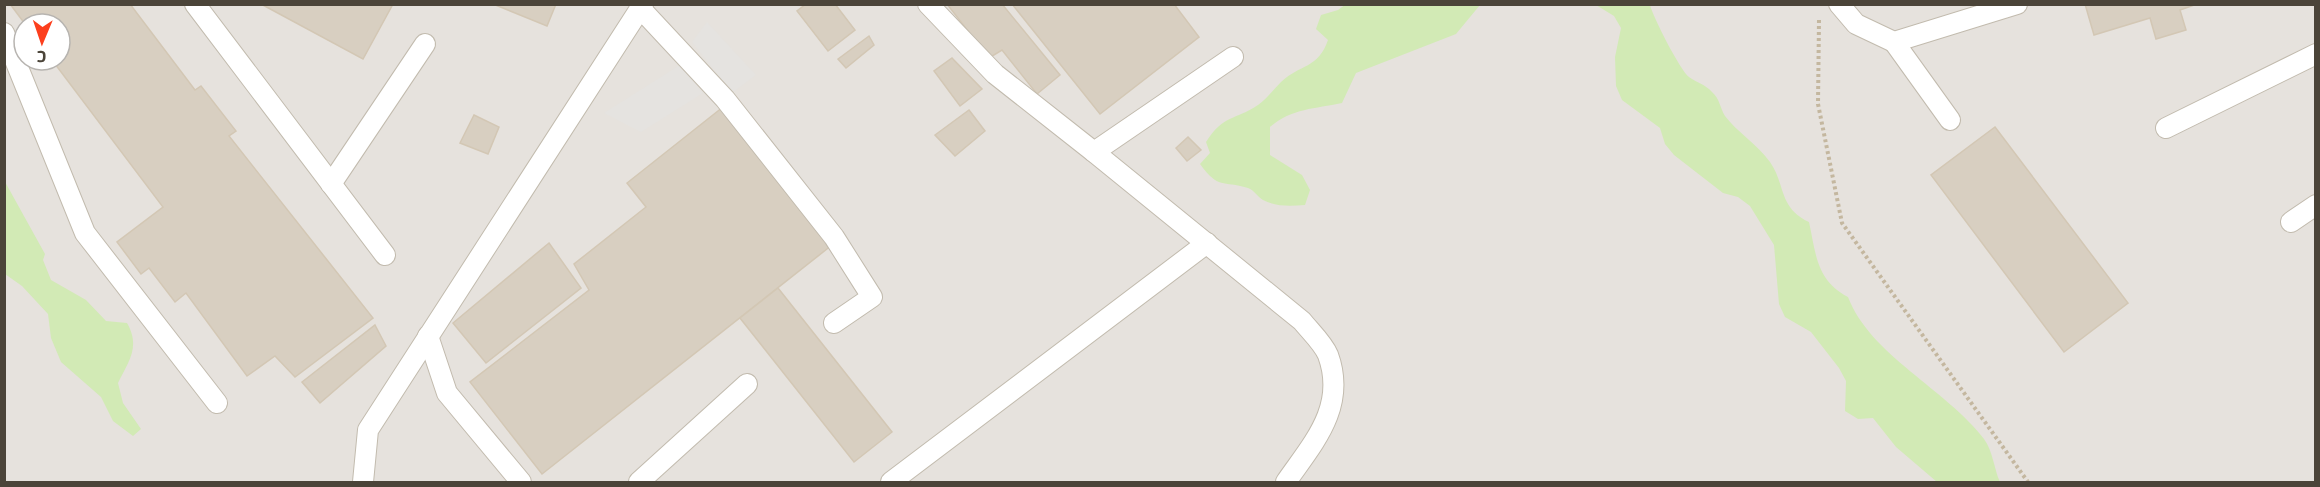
<svg xmlns="http://www.w3.org/2000/svg" width="2320" height="487" font-family="'Exo 2',sans-serif">
	<style>
		.industrial { fill: #e6e2dd; fill-rule: evenodd }
		.green { fill: #d2eab5 }
		.parking { fill: #e5e3e0 }
		.building { fill: #d8cfc1; stroke: #d3c7b4; stroke-width: 1.5 }
		.lines { fill: none; stroke-linecap: round; stroke-linejoin: round }
		.service-casing { stroke: #c2bbae; stroke-width: 22 }
		.path { stroke: #c4b79f; stroke-width: 4; stroke-dasharray: 3 3; stroke-linecap: butt }
		.service { stroke: #fff; stroke-width: 20 }
	</style>
	<rect width="100%" height="100%" fill="#f6f3ec"/>
	<!-- industrial -->
	<path class="industrial" d="M5 5H2315V482H5ZM24 24H60V60H24Z"/>
	<!-- green -->
	<g class="green">
		<path d="M1346 4 1480 5 1456 34 1356 73 1342 103C1315 109 1292 108 1270 127V155L1302 175 1310 190 1305 205C1291 206 1276 207 1263 200 1258 197 1254 190 1248 188 1222 180 1219 190 1200 164L1210 153 1206 142C1224 114 1234 121 1258 105 1267 99 1273 90 1281 82 1300 64 1318 69 1328 40L1316 29 1321 15 1338 10Z"/>
		<path d="M1596 5H1650C1653 17 1680 70 1689 77 1697 83 1705 84 1712 92 1720 99 1720 108 1725 116 1737 132 1757 144 1770 162 1786 185 1778 207 1809 222 1816 254 1816 280 1848 297 1870 355 1946 389 1984 439 1993 451 1994 469 2000 482H1937L1896 447 1873 418 1858 419 1845 411 1846 381 1839 368 1811 332 1785 317 1779 304 1774 245 1750 206 1738 197 1723 193 1674 155 1665 144 1660 128 1622 100 1616 86 1615 57 1621 28 1614 16Z"/>
		<path d="M4 180 45 254 43 260 51 280 86 300 106 321 127 323C141 347 128 362 118 383L123 403 141 429 133 436 113 421 101 397 61 362 51 338 48 314 22 286 5 274Z"/>
	</g>
	<!-- parking -->
	<g class="parking">
		<path d="M707 22 756 75 732 93 692 42Z"/>
		<path d="M680 65 703 93 641 132 604 113Z"/>
	</g>
	<!-- building -->
	<g class="building">
		<path d="M10 4H130L195 90 201 86 236 131 229 136 373 318 295 377 275 356 247 376 186 293 175 302 149 268 141 274 117 242 163 207 52 60H60V24H25Z"/>
		<path d="M261 4H393L363 59Z"/>
		<path d="M493 4H556L547 26Z"/>
		<path d="M806 4H835L855 30 828 51 797 11Z"/>
		<path d="M947 4H1002L1060 75 1037 94 1002 50 989 58Z"/>
		<path d="M1012 4H1174L1199 37 1100 114Z"/>
		<path d="M2085 4H2197L2180 10 2186 30 2156 39 2150 18 2094 35Z"/>
		<path d="M869 36 874 45 846 68 838 59Z"/>
		<path d="M952 58 982 89 960 106 934 71Z"/>
		<path d="M723 107 832 245 542 474 470 382 589 290 574 264 646 207 627 183Z"/>
		<path d="M969 110 985 131 955 156 935 135Z"/>
		<path d="M474 115 499 127 488 154 460 143Z"/>
		<path d="M1995 127 2128 303 2064 352 1931 175Z"/>
		<path d="M1188 137 1201 150 1187 161 1176 148Z"/>
		<path d="M549 243 581 288 486 363 453 323Z"/>
		<path d="M778 288 892 432 854 462 740 318Z"/>
		<path d="M375 325 386 346 320 403 302 382Z"/>
	</g>
	<g class="lines">
		<!-- service casing -->
		<g class="service-casing">
			<g id="service">
				<path d="M195 4 385 255"/>
				<path d="M928 4 995 74 1094 152 1233 57"/>
				<path d="M1839 4 1856 24 1894 42 2017 4"/>
				<path d="M641 9 725 99 834 237 872 297 834 323"/>
				<path d="M4 33 85 233 217 403"/>
				<path d="M1894 42 1950 120"/>
				<path d="M2166 128 2316 54"/>
				<path d="M1094 152 1302 321C1310 331 1323 343 1328 355 1347 407 1313 443 1286 482"/>
				<path d="M331 184 425 44"/>
				<path d="M2291 222 2316 205"/>
				<path d="M428 336 447 393 521 482"/>
				<path d="M363 482 368 430 643 4"/>
				<path d="M639 482 747 384"/>
				<path d="M891 482 1207 243"/>
			</g>
		</g>
		<!-- path -->
		<path class="path" d="M1819 20 1818 104 1842 223 2028 482"/>
		<!-- service -->
		<use href="#service" class="service"/>
	</g>
	<!-- border -->
	<rect width="2320" height="487" fill="none" stroke="#4b4439" stroke-width="12"/>
	<!-- north arrow -->
	<g transform="translate(42 42) rotate(182)"><circle r="28" fill="#ffffff" stroke="#b7b4b0" stroke-width="1.5"/>
	<path d="M0-4.5L10 22L0 15L-10 22Z" fill="#fc3f1d"/>
	<text y="-9" font-size="16" font-weight="bold" text-anchor="middle" fill="#4b4439">С</text>
	</g>
</svg>
